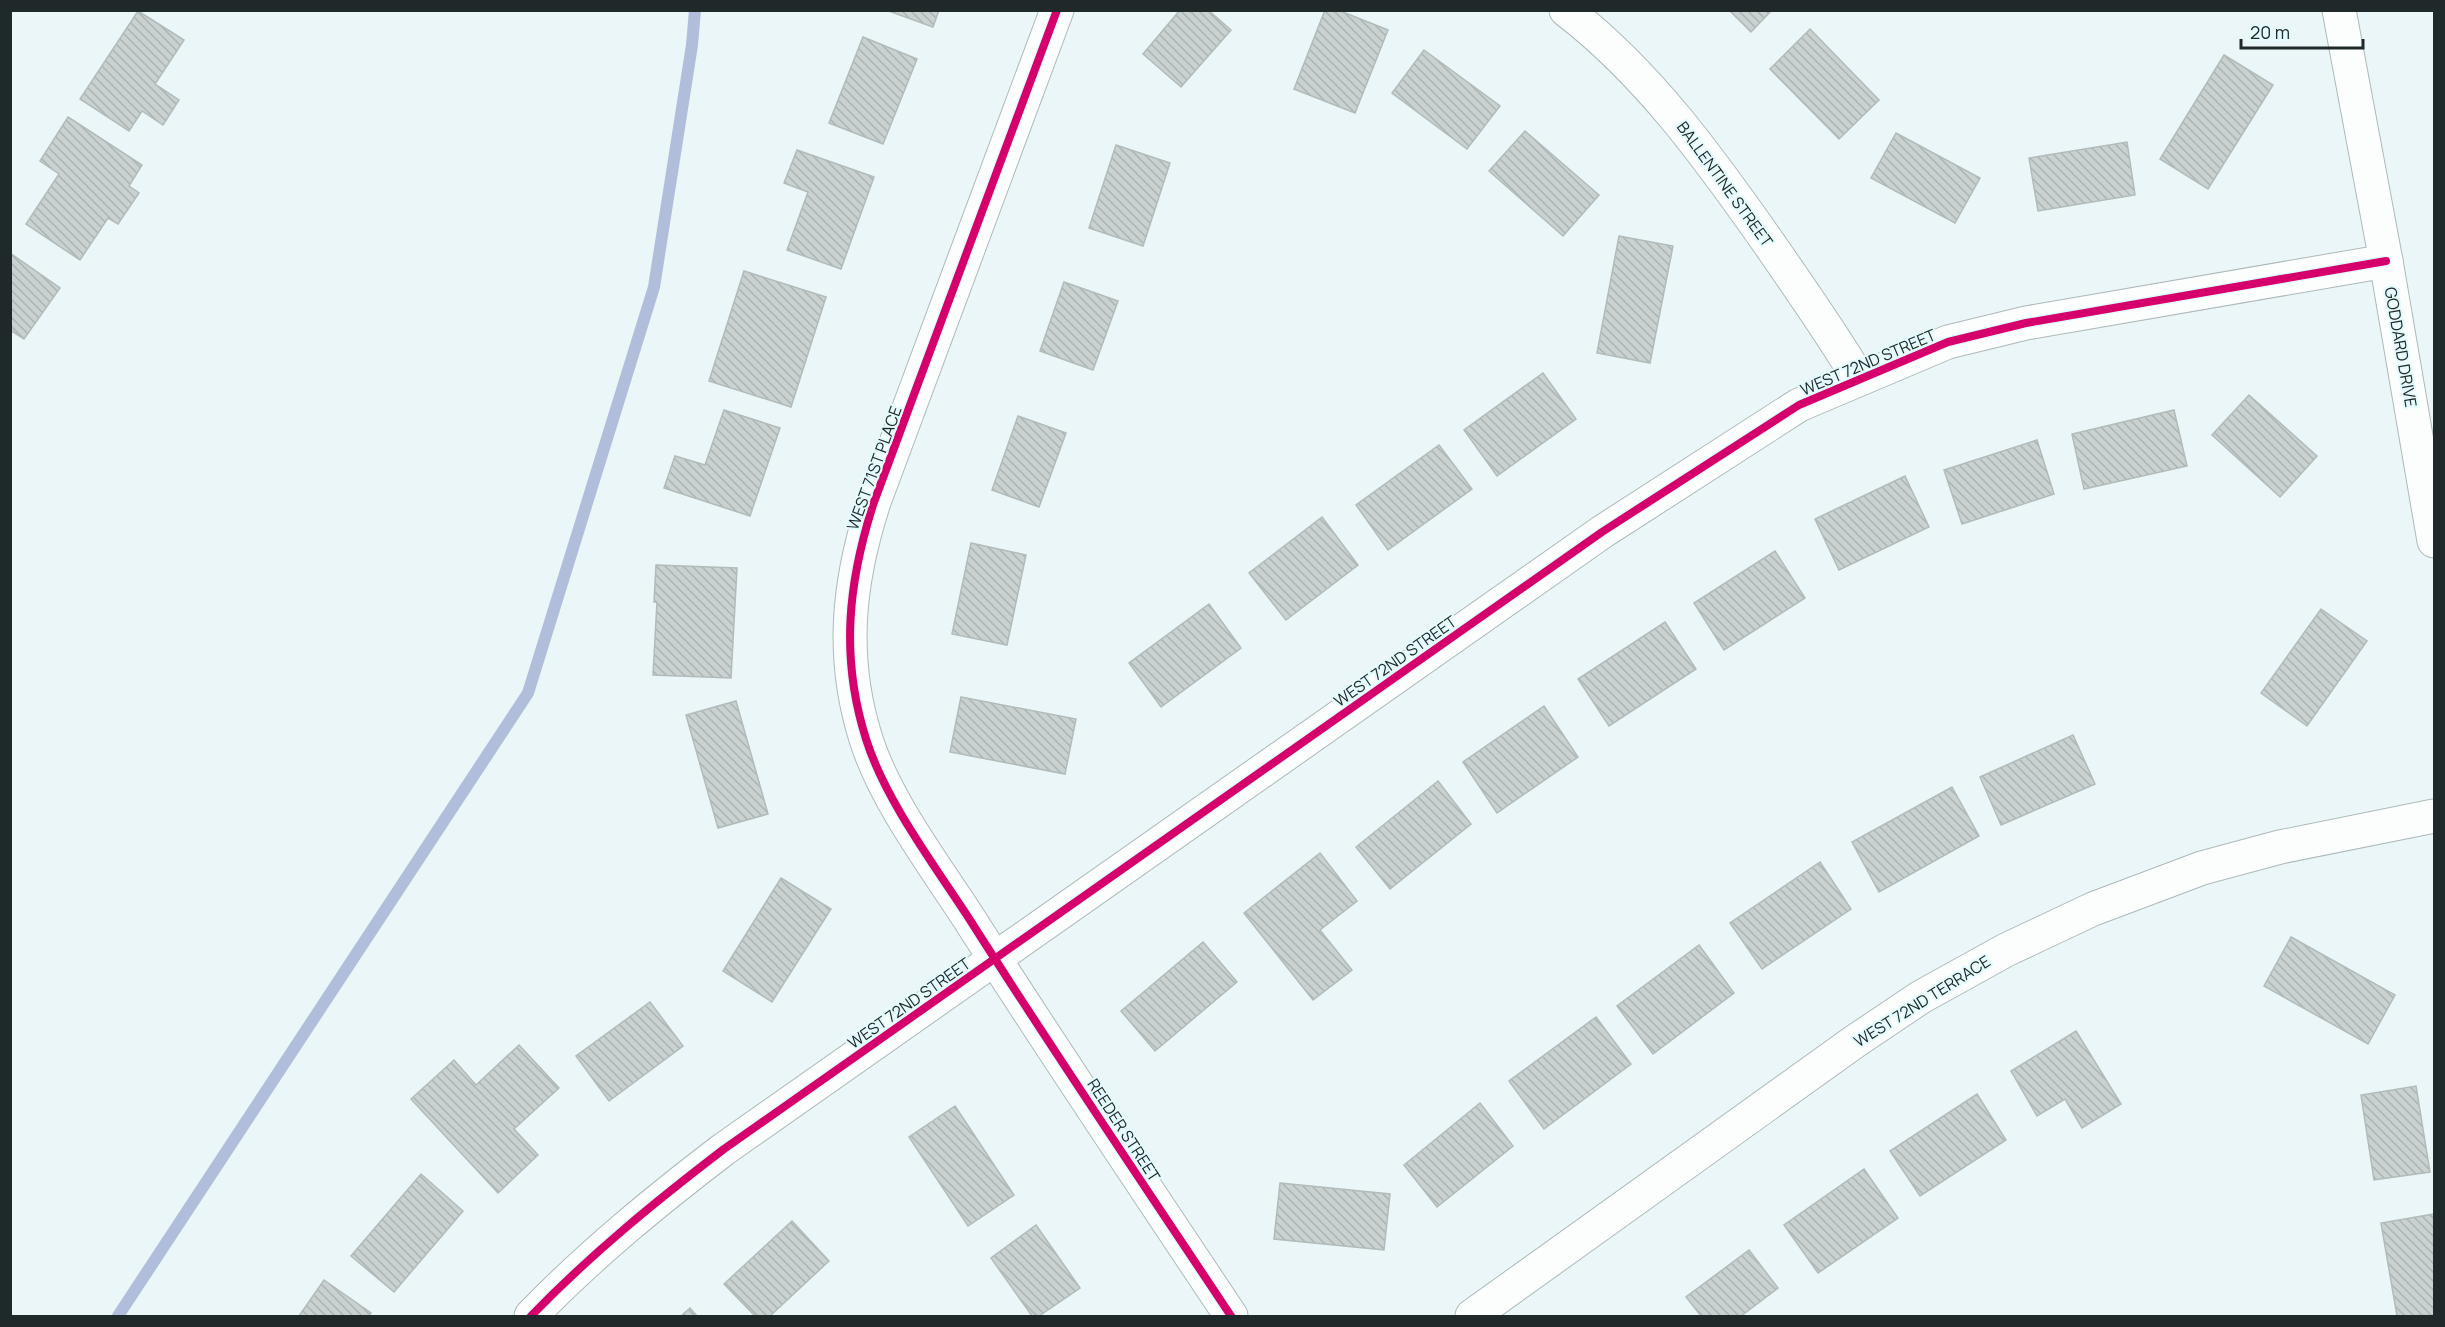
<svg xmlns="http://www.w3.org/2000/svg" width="2445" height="1327" font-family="Manrope,sans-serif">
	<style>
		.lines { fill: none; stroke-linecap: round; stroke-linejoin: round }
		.stream { stroke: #b0bedc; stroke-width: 12 }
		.building { fill: url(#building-back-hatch); stroke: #b1bbb9; stroke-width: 1.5 }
		.minor-casing { stroke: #afb9ba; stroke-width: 35 }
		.minor { stroke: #fcfefe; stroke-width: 33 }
		.cycleway-casing { stroke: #e4fbfd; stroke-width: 11 }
		.cycleway { stroke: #d6006c; stroke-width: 8 }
		.labels { text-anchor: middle; stroke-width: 4.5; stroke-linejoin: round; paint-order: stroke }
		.street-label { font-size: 16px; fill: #202929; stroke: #e4fbfd }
	</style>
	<defs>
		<pattern id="building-back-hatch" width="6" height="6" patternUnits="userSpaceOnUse" patternTransform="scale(1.5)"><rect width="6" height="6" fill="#c9d2d1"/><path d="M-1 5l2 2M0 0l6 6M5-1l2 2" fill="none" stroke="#acb4b3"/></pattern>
	</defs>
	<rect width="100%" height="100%" fill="#eaf6f7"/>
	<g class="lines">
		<!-- stream -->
		<path class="stream" d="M118 1316 528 693 654 287 692 45 695 10"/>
	</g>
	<!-- building -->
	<g class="building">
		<path d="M886 10H939L933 27Z"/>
		<path d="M1180 10H1208L1231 30 1181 87 1143 54Z"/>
		<path d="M1325 10H1338L1388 30 1355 113 1294 89Z"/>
		<path d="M1729 10H1772L1751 32Z"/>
		<path d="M138 11 184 40 155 84 179 100 163 125 142 111 129 131 80 99Z"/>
		<path d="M1810 29 1879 100 1839 139 1770 69Z"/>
		<path d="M863 37 917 59 883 144 829 123Z"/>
		<path d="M1424 50 1500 106 1467 149 1392 93Z"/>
		<path d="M2224 55 2273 85 2208 189 2160 159Z"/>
		<path d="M68 117 142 165 129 186 139 193 118 224 108 218 80 260 26 224 59 174 40 161Z"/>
		<path d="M1525 131 1599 195 1563 236 1489 171Z"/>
		<path d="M1896 133 1980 178 1955 223 1871 178Z"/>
		<path d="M2127 142 2135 195 2038 211 2029 158Z"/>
		<path d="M1116 145 1170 163 1143 246 1089 228Z"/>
		<path d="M797 150 874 177 841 269 787 250 808 192 784 183Z"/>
		<path d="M1619 236 1673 246 1650 363 1597 353Z"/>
		<path d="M10 253 60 288 24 339 10 330Z"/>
		<path d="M744 271 826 297 791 407 709 381Z"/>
		<path d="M1064 282 1118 301 1093 370 1040 351Z"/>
		<path d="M1543 373 1576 419 1497 476 1464 430Z"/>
		<path d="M2249 395 2317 456 2280 497 2212 435Z"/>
		<path d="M724 410 780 428 750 516 664 488 675 456 705 465Z"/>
		<path d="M2174 410 2187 466 2084 489 2072 434Z"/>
		<path d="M1018 416 1066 433 1039 507 992 490Z"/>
		<path d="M2037 440 2054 494 1962 524 1944 470Z"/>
		<path d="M1439 445 1472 489 1388 550 1356 505Z"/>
		<path d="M1905 476 1929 527 1839 570 1815 519Z"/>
		<path d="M1322 517 1358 565 1286 620 1249 573Z"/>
		<path d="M971 543 1026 555 1007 645 952 634Z"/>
		<path d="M1775 551 1805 598 1724 650 1694 603Z"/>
		<path d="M656 565 737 568 731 678 653 675 657 602H654Z"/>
		<path d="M1209 604 1241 648 1161 707 1129 663Z"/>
		<path d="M2321 609 2367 641 2307 726 2261 693Z"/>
		<path d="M1665 622 1696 669 1609 726 1578 679Z"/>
		<path d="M961 697 1076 719 1065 774 950 752Z"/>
		<path d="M736 701 768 814 718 828 686 715Z"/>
		<path d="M1544 706 1578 757 1497 813 1463 762Z"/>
		<path d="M2073 735 2095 784 2001 825 1980 777Z"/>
		<path d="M1438 781 1471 824 1390 889 1356 847Z"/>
		<path d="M1952 787 1979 836 1879 892 1852 842Z"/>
		<path d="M1320 853 1357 901 1320 930 1352 970 1313 1000 1244 913Z"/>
		<path d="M1820 862 1851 909 1762 969 1730 923Z"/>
		<path d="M781 878 831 909 772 1002 723 971Z"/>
		<path d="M2291 937 2395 995 2368 1044 2264 986Z"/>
		<path d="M1203 942 1237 982 1155 1051 1121 1011Z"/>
		<path d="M1699 945 1734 993 1653 1054 1617 1006Z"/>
		<path d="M650 1002 683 1046 609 1101 576 1056Z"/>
		<path d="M1596 1017 1631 1064 1544 1129 1509 1081Z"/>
		<path d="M2076 1031 2121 1104 2082 1128 2065 1099 2037 1116 2011 1071Z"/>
		<path d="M519 1045 559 1088 514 1129 538 1155 498 1193 411 1099 454 1060 476 1085Z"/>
		<path d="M2416 1086 2430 1172 2374 1180 2361 1095Z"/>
		<path d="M1977 1094 2006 1140 1920 1196 1890 1151Z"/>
		<path d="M1480 1103 1513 1146 1437 1207 1404 1165Z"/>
		<path d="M955 1106 1014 1195 968 1226 909 1137Z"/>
		<path d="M1864 1169 1898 1218 1818 1273 1784 1225Z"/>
		<path d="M421 1174 463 1211 394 1292 351 1256Z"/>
		<path d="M1280 1183 1390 1194 1384 1250 1274 1239Z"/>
		<path d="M2434 1214V1315L2397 1316 2381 1223Z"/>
		<path d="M792 1221 829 1261 770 1316H755L724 1284Z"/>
		<path d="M1036 1225 1080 1288 1039 1316H1032L991 1258Z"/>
		<path d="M1749 1250 1778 1288 1741 1316H1701L1686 1297Z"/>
		<path d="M324 1280 371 1313 369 1316H299Z"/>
		<path d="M690 1308 697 1316H681Z"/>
	</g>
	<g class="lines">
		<!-- minor casing -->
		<g class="minor-casing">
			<g id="minor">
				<path d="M1057 10 874 502C848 582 840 657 866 739 885 800 935 866 970 920 1055 1054 1144 1185 1231 1316"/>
				<path d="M1566 10C1648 73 1709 158 1768 242 1799 287 1831 332 1859 379"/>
				<path d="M2339 10 2386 261 2434 541"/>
				<path d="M531 1316C591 1254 656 1201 724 1149L1602 532 1799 405 1948 342 2026 323 2386 261"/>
				<path d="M1472 1316 1854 1042 1921 997 2006 950 2093 909 2202 868 2280 847 2434 816"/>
			</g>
		</g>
		<!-- minor -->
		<use href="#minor" class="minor"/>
		<!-- cycleway casing -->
		<g class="cycleway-casing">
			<g id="cycleway">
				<path d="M1057 10 874 502C848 582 840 657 866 739 885 800 935 866 970 920 1055 1054 1144 1185 1231 1316"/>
				<path d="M531 1316C591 1254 656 1201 724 1149L1602 532 1799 405 1948 342 2026 323 2386 261"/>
			</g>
		</g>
		<!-- cycleway -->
		<use href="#cycleway" class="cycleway"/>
	</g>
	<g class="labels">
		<!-- street labels -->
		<g class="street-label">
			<text transform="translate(1725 184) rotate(54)" y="6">BALLENTINE STREET</text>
			<text transform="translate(2401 347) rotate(80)" y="6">GODDARD DRIVE</text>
			<text transform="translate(1868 362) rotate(-23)" y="6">WEST 72ND STREET</text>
			<text transform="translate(874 468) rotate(-70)" y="6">WEST 71ST PLACE</text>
			<text transform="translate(1395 661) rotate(-35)" y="6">WEST 72ND STREET</text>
			<text transform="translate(1922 1001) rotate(-32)" y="6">WEST 72ND TERRACE</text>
			<text transform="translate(909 1003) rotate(-35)" y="6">WEST 72ND STREET</text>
			<text transform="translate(1124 1130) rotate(57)" y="6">REEDER STREET</text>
		</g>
	</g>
	<!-- border -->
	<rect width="2445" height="1327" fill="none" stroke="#202929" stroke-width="24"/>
	<!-- scale -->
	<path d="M2241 39v9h122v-9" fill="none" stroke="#202929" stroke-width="3"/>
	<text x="2250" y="39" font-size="18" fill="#202929" stroke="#e4fbfd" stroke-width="4.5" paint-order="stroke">20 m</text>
</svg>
